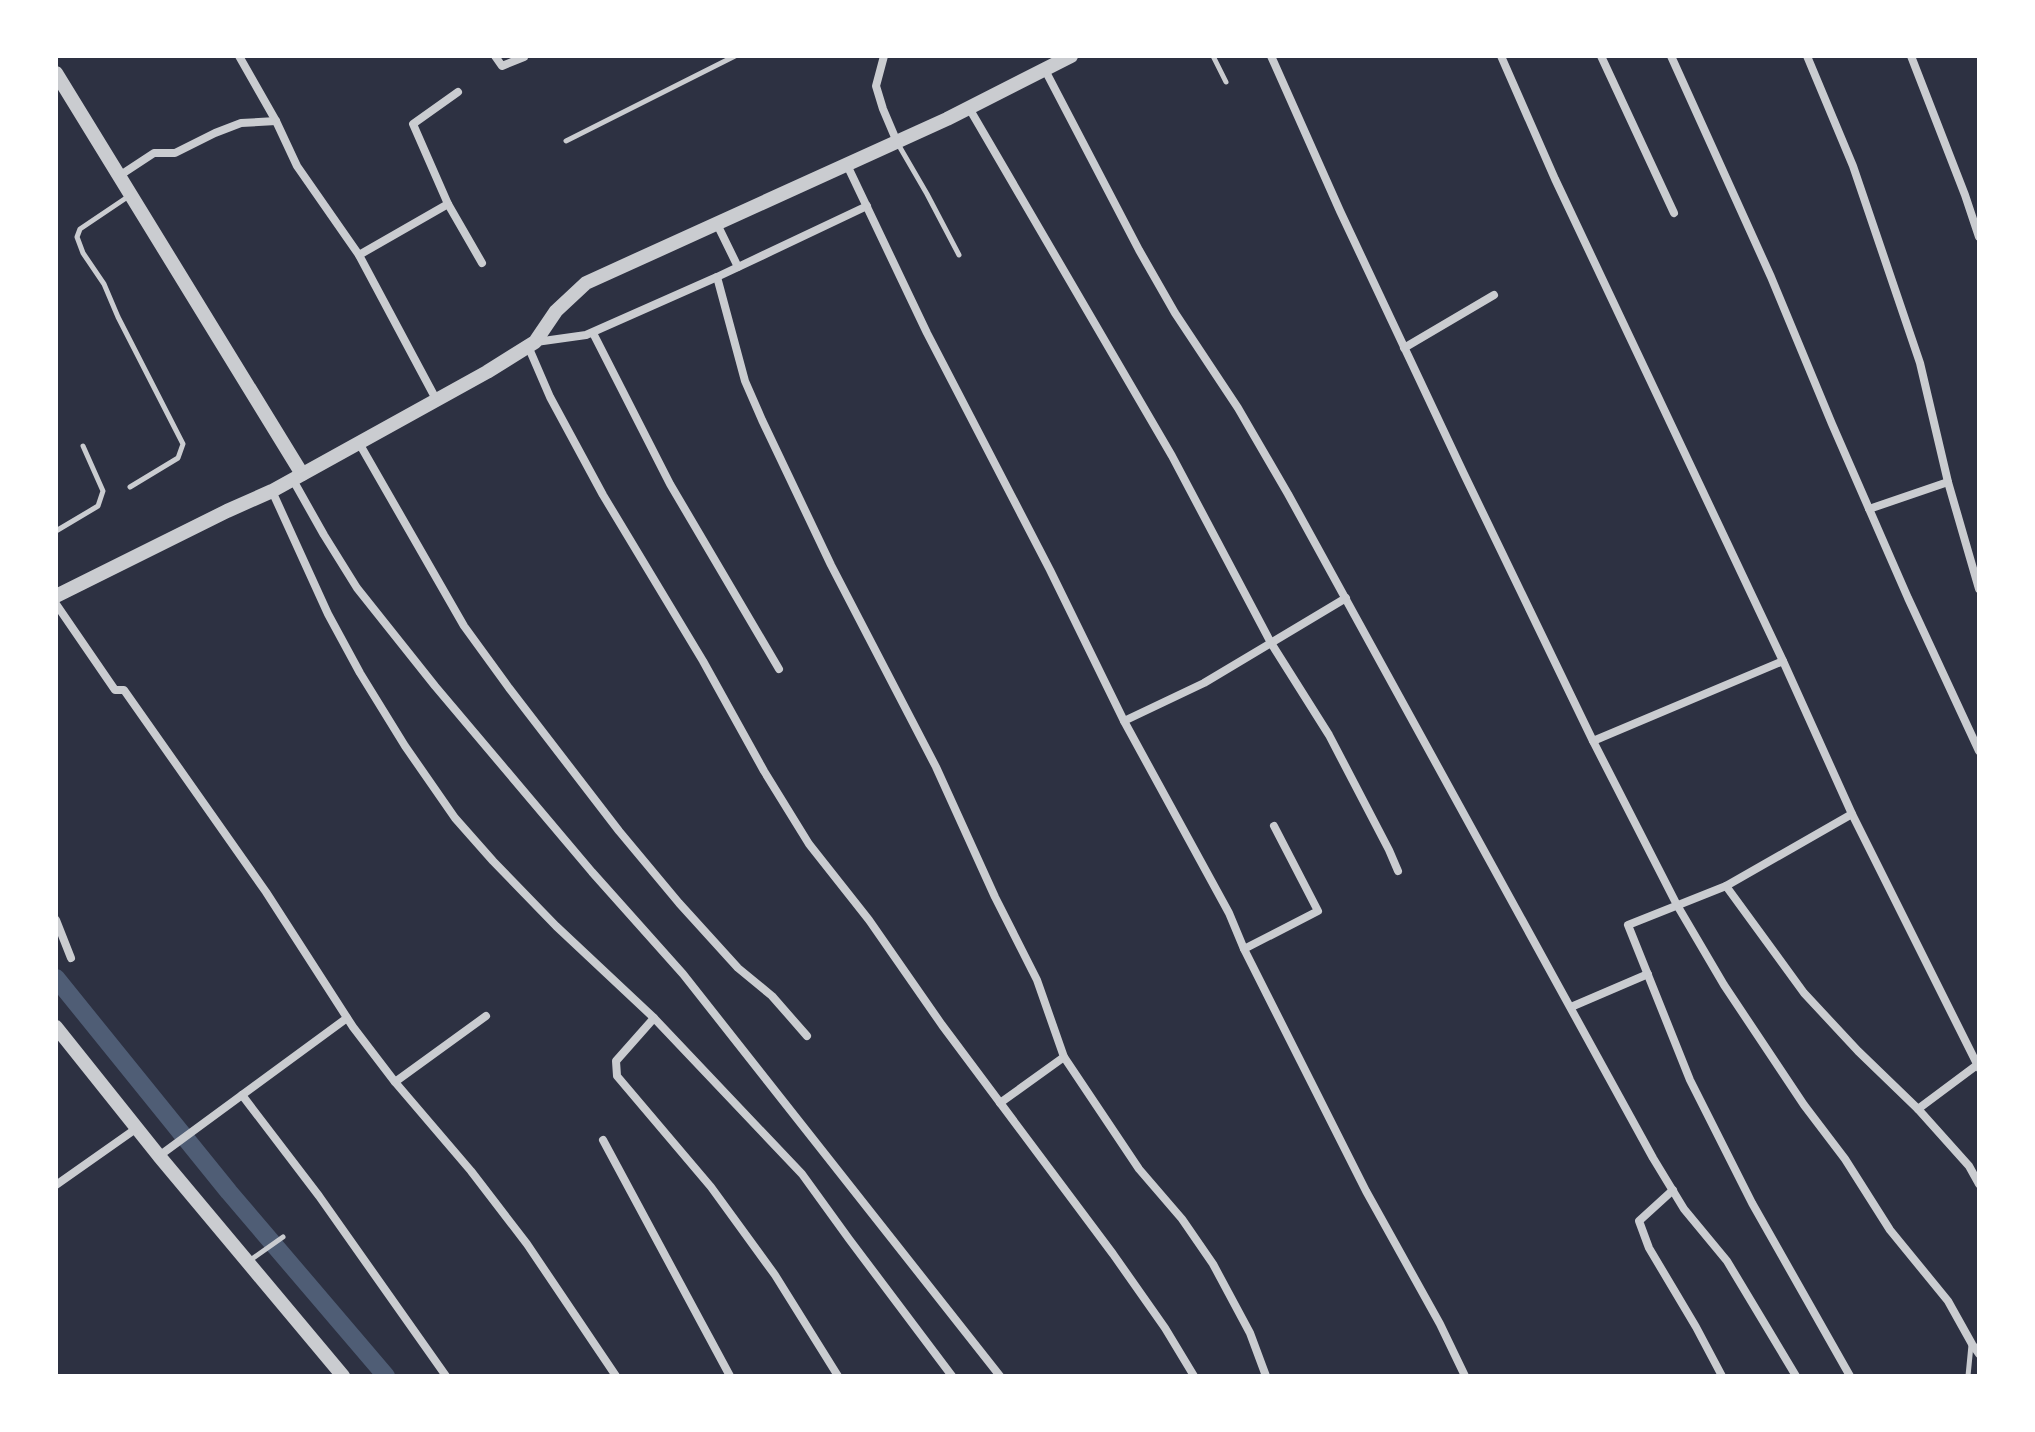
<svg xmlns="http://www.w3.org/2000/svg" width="2035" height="1432" font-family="Signika,sans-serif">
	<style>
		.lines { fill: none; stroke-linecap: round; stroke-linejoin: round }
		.canal { stroke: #4f5d75; stroke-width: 18 }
		.service { stroke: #caccd0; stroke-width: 5 }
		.minor { stroke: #caccd0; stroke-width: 8 }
		.tertiary { stroke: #caccd0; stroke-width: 14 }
	</style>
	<rect width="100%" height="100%" fill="#2d3142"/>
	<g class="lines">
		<!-- canal -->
		<path class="canal" d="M56 978 229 1192 386 1376"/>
		<!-- service -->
		<g class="service">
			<path d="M1213 56 1226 82"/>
			<path d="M566 141 735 56"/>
			<path d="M898 144 927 194 959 255"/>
			<path d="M129 196 80 229 77 237 83 253 104 284 118 317 183 444 178 458 130 487"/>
			<path d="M56 531 98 506 103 491 83 446"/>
			<path d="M249 1261 283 1237"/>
			<path d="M1968 1376 1971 1345"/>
		</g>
		<!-- minor -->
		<g class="minor">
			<path d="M239 56 276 121 297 166 359 255 437 401"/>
			<path d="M495 56 502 66 524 57"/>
			<path d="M884 56 876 86 883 109 897 142"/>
			<path d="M1271 56 1340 211 1463 472 1593 741 1677 905 1724 985 1804 1105 1845 1159 1890 1230 1948 1301 1972 1344 1979 1354"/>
			<path d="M1501 56 1555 179 1783 661 1852 814 1979 1068"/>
			<path d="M1601 56 1674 213"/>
			<path d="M1671 56 1771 277 1832 424 1908 598 1979 751"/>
			<path d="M1807 56 1853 166 1920 363 1948 482 1979 589"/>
			<path d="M1911 56 1965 195 1979 237"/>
			<path d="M1045 70 1139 250 1175 313 1238 408 1288 494 1653 1158 1684 1209 1727 1261 1796 1376"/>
			<path d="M458 92 413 124 448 204 482 263"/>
			<path d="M969 108 1172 456 1271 643 1329 735 1389 850 1398 871"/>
			<path d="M847 165 927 333 1050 570 1124 721 1229 913 1244 949 1366 1191 1440 1324 1465 1376"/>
			<path d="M119 176 154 153H175L215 133 241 123 276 121"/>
			<path d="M717 224 738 267"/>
			<path d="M359 255 448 204"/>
			<path d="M717 277 745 381 762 420 831 565 936 767 995 897 1037 980 1064 1057 1139 1169 1182 1219 1213 1264 1250 1333 1266 1376"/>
			<path d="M593 333 670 484 779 669"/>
			<path d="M536 342 586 335 717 277 867 206"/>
			<path d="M528 346 550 397 603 495 703 661 764 771 809 844 869 920 942 1025 1113 1254 1165 1328 1194 1376"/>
			<path d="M1404 348 1494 295"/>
			<path d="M359 443 464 626 509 688 619 831 679 903 738 968 772 996 807 1036"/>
			<path d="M293 480 324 535 357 588 435 686 592 872 683 974 1000 1376"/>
			<path d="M272 491 328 614 360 673 405 746 455 818 493 861 556 926 654 1018 802 1174 849 1239 952 1376"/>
			<path d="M1869 509 1948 482"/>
			<path d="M56 604 115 690H124L266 892 353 1027 395 1082 471 1171 527 1244 616 1376"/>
			<path d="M1124 721 1204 683 1346 598"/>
			<path d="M1593 741 1783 661"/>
			<path d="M1726 886 1804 993 1858 1051 1918 1109 1969 1166 1979 1184"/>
			<path d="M56 920 71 958"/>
			<path d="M1244 949 1318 911 1274 826"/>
			<path d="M1571 1007 1648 974"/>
			<path d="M654 1018 616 1061 617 1076 711 1187 775 1275 838 1376"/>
			<path d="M395 1082 486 1016"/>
			<path d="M242 1095 319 1196 446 1376"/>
			<path d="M1000 1103 1064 1057"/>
			<path d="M1918 1109 1977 1065"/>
			<path d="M603 1140 730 1376"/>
			<path d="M159 1156 347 1018"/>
			<path d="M56 1185 137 1128"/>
			<path d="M1673 1190 1639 1221 1649 1248 1696 1327 1722 1376"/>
			<path d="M1850 1376 1752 1203 1690 1080 1628 925 1726 886 1852 814"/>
		</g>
		<!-- tertiary -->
		<g class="tertiary">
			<path d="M56 73 302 474"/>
			<path d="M56 596 227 511 272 491 487 372 535 342 556 311 586 283 947 119 1071 56"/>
			<path d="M56 1027 159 1156 343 1376"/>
		</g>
	</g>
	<!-- border -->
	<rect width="2035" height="1432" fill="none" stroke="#ffffff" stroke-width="116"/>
</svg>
